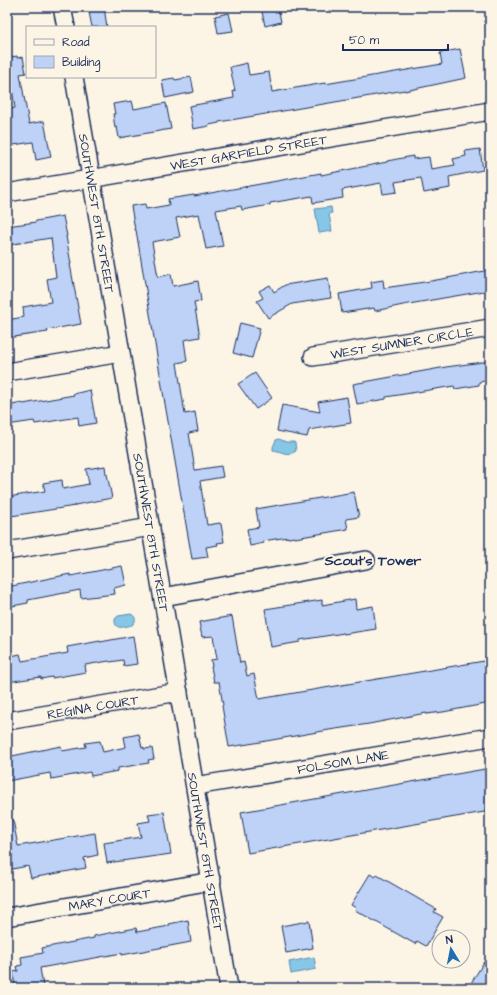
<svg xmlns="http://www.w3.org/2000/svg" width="497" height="995" font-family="'Architects Daughter',sans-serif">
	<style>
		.water { fill: #86c6e7; stroke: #5b8ab0 }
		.building { fill: #bed2f7; stroke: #1b2f5e }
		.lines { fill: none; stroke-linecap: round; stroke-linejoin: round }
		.minor-casing { stroke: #1b2f5e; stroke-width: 20 }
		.minor { stroke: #fcf5e5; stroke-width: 17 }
		.labels { text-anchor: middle; stroke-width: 3.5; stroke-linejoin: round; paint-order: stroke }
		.street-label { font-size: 13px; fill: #1b2f5e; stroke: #fcf5e5 }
		.neighbourhood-label { font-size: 14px; font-weight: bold; fill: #1b2f5e; stroke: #fcf5e5 }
	</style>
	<rect width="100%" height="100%" fill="#fcf5e5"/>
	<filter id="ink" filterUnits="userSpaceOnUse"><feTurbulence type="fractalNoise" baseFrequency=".025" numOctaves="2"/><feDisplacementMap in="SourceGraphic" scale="8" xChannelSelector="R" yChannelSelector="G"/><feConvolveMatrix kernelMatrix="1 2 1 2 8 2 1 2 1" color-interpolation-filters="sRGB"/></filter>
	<g filter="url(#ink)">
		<!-- water -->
		<g class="water">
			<path d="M331 207 332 213 329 214 332 231 319 233 315 209Z"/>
			<path d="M279 439 286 442H294L295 443 296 451C287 457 282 451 273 450V447L276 440Z"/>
			<path d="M131 614C137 617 136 622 132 625 124 627 114 631 115 619L118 616Z"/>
			<path d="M314 957 316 969 291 974 289 962Z"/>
		</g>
		<!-- building -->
		<g class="building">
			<path d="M88 7H104L107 27H92Z"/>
			<path d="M261 7H278L281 22 265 26Z"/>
			<path d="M229 13 233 31 218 33 215 16Z"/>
			<path d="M460 49 466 78 405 91V90L219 122V123L209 125V126L193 129 189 106 234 98 233 91H235L230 67 247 63 249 75 269 72 272 92 325 83V84L442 64 440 53Z"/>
			<path d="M17 56V58L23 57 26 73 20 74 29 124 44 121 51 157 36 160 33 142 7 146V110L15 108 10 76H7V58Z"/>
			<path d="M191 77 194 92 165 98 162 80 174 78 175 80Z"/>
			<path d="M132 101 134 109 166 103 171 129 119 138 117 127 115 128 113 114H115L113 104Z"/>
			<path d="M480 149 483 170 449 177 450 188 424 193 421 178 395 182 397 192 383 194 381 183 342 190 343 198 313 203 312 196 270 203V205L242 210 241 206 216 210 223 246 206 249 199 214 176 218 180 237 152 242 158 277 171 274 173 286 198 281 201 301 194 302 200 337 184 340 187 361 177 363 185 414 195 412 198 431 189 433 195 470 221 466 223 477 200 481 207 525 220 523V524H221L224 542 217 543 218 545 206 547 208 557 192 559 165 404 136 230H135L131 206 145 204 146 209 169 205 168 199 194 195V196L321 173V175L387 162V161L413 156V159L429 157 431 169 455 165 453 159 466 156 465 151Z"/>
			<path d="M63 216 67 236H66L71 264H70L81 324 47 330 48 332 7 338V320L24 317 23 307 51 302 47 279 56 277 51 238 7 245V226L36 222V221Z"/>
			<path d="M490 270V290L403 305 375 311 374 308 342 313 339 294 372 288 371 282 383 280 384 288 431 281Z"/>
			<path d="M328 278 331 298 292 304 268 318 257 301 263 298 259 291 270 285 274 292 285 285Z"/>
			<path d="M240 323 260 328 252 358 233 353Z"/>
			<path d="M490 361V380L479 382V385L455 389 454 386 386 397V399L357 404 353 384 446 367Z"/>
			<path d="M255 373 272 398 256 409 238 384Z"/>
			<path d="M90 390 96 423 79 426 78 417 35 424 34 421 7 425V406L22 403 23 404 74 395 73 394Z"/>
			<path d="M347 397 351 423 309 430 307 437 277 431 282 405 320 412 318 402Z"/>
			<path d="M105 466 106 474H107L112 498 75 505V506L11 516 8 497 45 491 43 483 62 480 63 489 89 484 86 469Z"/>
			<path d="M354 492 359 517 346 519 348 529 295 538V537L288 538V537L263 541 264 543 250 546 247 529 259 527 256 509Z"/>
			<path d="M122 566 126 585 114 588 115 594 81 598 80 590 28 600V603L7 607V587L70 574V576L92 572Z"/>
			<path d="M355 599 356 609 373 606 376 629 344 634V633L300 640V642L271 647 265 609 322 600V605Z"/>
			<path d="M232 616 240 663 244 662 247 676 254 674 259 699 490 660V703L443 712 426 714V713L369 724 329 730 255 743 229 747 222 706 223 705 219 682H214L211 667H212L211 660 217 659 213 636 202 637 199 622Z"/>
			<path d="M133 636 137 664 124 666 123 660 110 662 109 661 85 665 86 672 52 678V677L41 679V677L7 682V657L20 654 22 661 68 653 67 647 100 641V642Z"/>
			<path d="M139 734 142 748 144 747V749L152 748 154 759 148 760 149 763 118 768V771L91 776 90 772 51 779 50 773 7 781V757L61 746 62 751 86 747 85 743 100 741 103 752 126 747 124 737Z"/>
			<path d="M485 769 487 783 490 782V811L248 853 241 812Z"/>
			<path d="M164 812 171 854 107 863 104 843 141 837 138 823 150 821 148 814Z"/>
			<path d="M7 820H13L18 846 95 833 98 855 84 858 86 868 31 878 28 866 7 870Z"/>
			<path d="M370 874 375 877 377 875 436 909 434 912 443 917 426 946 417 941 415 944 355 910 356 908 351 905Z"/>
			<path d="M188 920 191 942 122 955V953L40 968 43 986 31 988H15L13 972 18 971 17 966 22 965 21 957 43 953 42 948 94 938V936L136 928 137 932 169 926V924Z"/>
			<path d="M309 921 313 948 286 953 281 926Z"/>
			<path d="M490 952V982L487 988H468Z"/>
		</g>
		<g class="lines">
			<!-- minor casing -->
			<g class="minor-casing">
				<g id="minor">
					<path d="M62 7 66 27"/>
					<path id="s1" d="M74 77 229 988"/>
					<path id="s2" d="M7 193 490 111"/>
					<path id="s3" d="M313 357 490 328"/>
					<path d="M7 372 121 353"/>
					<path d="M7 551 151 527"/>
					<path d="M163 597 366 560"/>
					<path id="s4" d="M7 721 179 692"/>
					<path id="s5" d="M195 786 490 737"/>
					<path id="s6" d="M7 917 212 881"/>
				</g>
			</g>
			<!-- minor -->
			<use href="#minor" class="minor"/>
		</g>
	</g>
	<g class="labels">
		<!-- street labels -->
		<g class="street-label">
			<text dy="5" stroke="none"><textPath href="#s2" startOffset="245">WEST GARFIELD STREET</textPath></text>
			<text dy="5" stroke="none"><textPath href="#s1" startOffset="138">SOUTHWEST 8TH STREET</textPath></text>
			<text dy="5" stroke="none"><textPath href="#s3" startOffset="90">WEST SUMNER CIRCLE</textPath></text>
			<text dy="5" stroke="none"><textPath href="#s1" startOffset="462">SOUTHWEST 8TH STREET</textPath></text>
			<text dy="5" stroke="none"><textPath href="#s4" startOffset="87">REGINA COURT</textPath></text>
			<text dy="5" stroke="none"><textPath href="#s5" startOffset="150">FOLSOM LANE</textPath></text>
			<text dy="5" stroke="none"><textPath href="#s1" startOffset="786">SOUTHWEST 8TH STREET</textPath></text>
			<text dy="5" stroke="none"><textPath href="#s6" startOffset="104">MARY COURT</textPath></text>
		</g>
		<!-- neighbourhood labels -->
		<g class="neighbourhood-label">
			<text x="373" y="565">Scout's Tower</text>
		</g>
	</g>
	<!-- margin -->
	<rect width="497" height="995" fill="none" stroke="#fcf5e5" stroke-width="24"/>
	<rect x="12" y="12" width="473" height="971" fill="none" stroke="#1b2f5e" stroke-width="1.5" filter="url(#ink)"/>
	<!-- legend -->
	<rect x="26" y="26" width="130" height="52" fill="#fcf5e5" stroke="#a2a6af"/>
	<rect x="34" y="39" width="20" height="6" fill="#fcf5e5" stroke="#a2a6af"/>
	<text x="62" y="46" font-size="12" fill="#1b2f5e">Road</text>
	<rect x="34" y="56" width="20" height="12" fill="#bed2f7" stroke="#a2a6af"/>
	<text x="62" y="66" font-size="12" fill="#1b2f5e">Building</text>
	<!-- north arrow -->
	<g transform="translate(451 949) rotate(350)"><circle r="19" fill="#fcf5e5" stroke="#a2a6af"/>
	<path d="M0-3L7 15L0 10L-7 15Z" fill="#1f6fb2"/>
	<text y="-6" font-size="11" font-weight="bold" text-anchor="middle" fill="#1b2f5e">N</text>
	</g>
	<!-- scale -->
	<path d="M343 44v6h105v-6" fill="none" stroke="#1b2f5e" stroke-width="2"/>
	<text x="349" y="44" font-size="12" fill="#1b2f5e" stroke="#fcf5e5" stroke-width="3" paint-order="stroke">50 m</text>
</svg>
